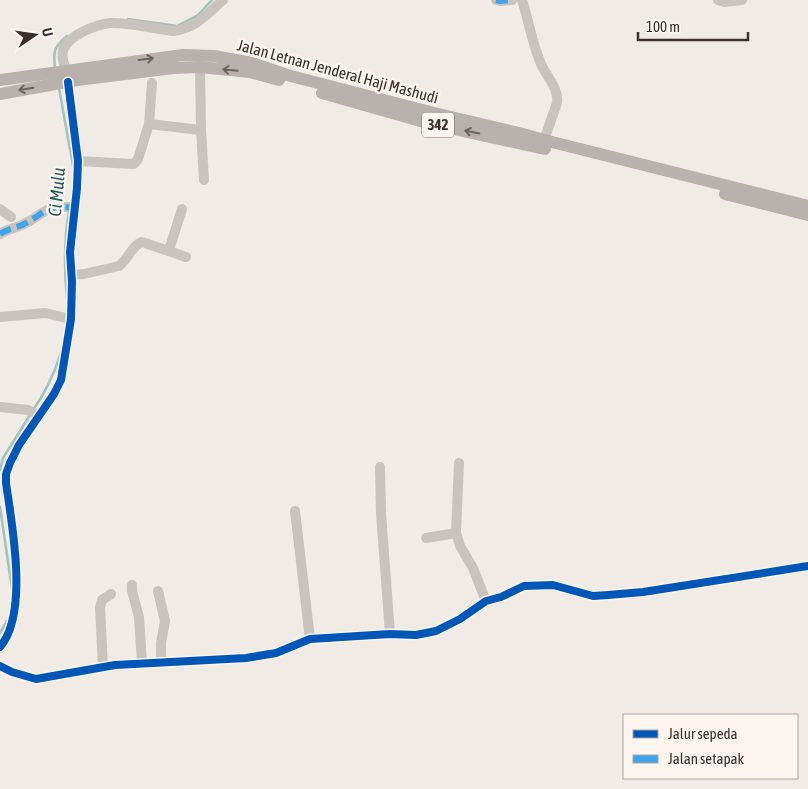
<svg xmlns="http://www.w3.org/2000/svg" width="808" height="789" font-family="'Asap Condensed',sans-serif">
	<style>
		.lines { fill: none; stroke-linecap: round; stroke-linejoin: round }
		.stream { stroke: #a1c2c1; stroke-width: 2.5 }
		.minor { stroke: #c9c3be; stroke-width: 10 }
		.major { stroke: #b8b1ad; stroke-width: 12 }
		.quiet { stroke: #3fa3eb; stroke-width: 6; stroke-dasharray: 12 6; stroke-linecap: butt }
		.cycleway-casing { stroke: #fbf5ee; stroke-width: 11 }
		.cycleway { stroke: #0057b8; stroke-width: 8 }
		.oneway { stroke: #6d645f }
		.labels { text-anchor: middle; stroke-width: 5; stroke-linejoin: round; paint-order: stroke }
		.shield { fill: #fbf5ee; stroke: #756b66; stroke-width: 1 }
		.shield-label { font-size: 15px; font-weight: bold; fill: #3b302b }
		.street-label { font-size: 16px; fill: #3b302b; stroke: #fbf5ee }
		.water-label { font-size: 18px; font-style: italic; fill: #1f5a5e; stroke: #fbf5ee }
	</style>
	<rect width="100%" height="100%" fill="#f0ebe5"/>
	<g class="lines">
		<!-- stream -->
		<g class="stream">
			<path d="M128 19 177 26 198 15 212 0"/>
			<path d="M55 68C53 51 54 47 67 36"/>
			<path d="M59 88 73 166"/>
			<path d="M67 298C64 268 64 240 69 211"/>
			<path d="M33 410C46 392 54 374 61 353"/>
			<path d="M0 470 3 458 30 415"/>
			<path d="M0 507 12 589"/>
			<path d="M0 633 7 621"/>
		</g>
		<!-- minor -->
		<g class="minor">
			<path d="M496 0 500 1 512 0"/>
			<path d="M522 0C529 21 533 49 543 68 549 79 559 90 557 103L544 140"/>
			<path d="M718 0 724 2 742 0"/>
			<path d="M200 67 201 130 204 180"/>
			<path d="M66 70C64 64 61 57 63 51 66 36 97 24 111 23 127 22 156 29 173 31 196 28 206 15 223 0"/>
			<path d="M149 124 152 83"/>
			<path d="M78 161 134 164 138 159 149 124 201 130"/>
			<path d="M0 209 11 217"/>
			<path d="M0 234C7 229 15 228 22 225 44 215 45 203 74 208"/>
			<path d="M169 250 182 209"/>
			<path d="M71 275 84 274 119 266C128 260 131 246 142 242L186 257"/>
			<path d="M0 317 45 313 71 319"/>
			<path d="M0 407 28 410 39 416"/>
			<path d="M459 463 456 533 460 546 473 568 486 601"/>
			<path d="M380 467 381 513 390 634"/>
			<path d="M295 511 310 639"/>
			<path d="M426 538 456 533"/>
			<path d="M132 585V591L139 617 142 663"/>
			<path d="M158 591 165 621 161 643V663"/>
			<path d="M0 647C29 613 12 525 6 483V474L10 463 19 445 54 394 61 380 71 319 72 282 70 252 77 188 78 161 68 82"/>
			<path d="M0 666 12 672 36 679 115 665 246 658 276 653 310 639 390 634 416 635 436 631 460 619 486 601 501 597 524 586 553 585 593 596 608 595 643 592 808 566"/>
			<path d="M103 667 100 607 102 600 111 594"/>
		</g>
		<!-- major -->
		<g class="major">
			<path d="M0 80 183 55 214 56 252 63 287 75 434 113 523 134 544 140 808 206"/>
			<path d="M322 93 431 124 545 149"/>
			<path d="M0 94 77 80 173 68 200 67 250 72 279 80"/>
			<path d="M725 194 808 215"/>
		</g>
		<!-- quiet -->
		<g class="quiet">
			<path d="M496 0 500 1 512 0"/>
			<path d="M0 234C7 229 15 228 22 225 44 215 45 203 74 208"/>
		</g>
		<!-- cycleway casing -->
		<g class="cycleway-casing">
			<g id="cycleway">
				<path d="M0 647C29 613 12 525 6 483V474L10 463 19 445 54 394 61 380 71 319 72 282 70 252 77 188 78 161 68 82"/>
				<path d="M0 666 12 672 36 679 115 665 246 658 276 653 310 639 390 634 416 635 436 631 460 619 486 601 501 597 524 586 553 585 593 596 608 595 643 592 808 566"/>
			</g>
		</g>
		<!-- cycleway -->
		<use href="#cycleway" class="cycleway"/>
	</g>
	<!-- one-way arrows -->
	<defs><path id="oneway-shaft" d="M-6 0H5M1.5-3L5.5 0L1.5 3" fill="none" stroke-width="1.6" stroke-linecap="round" stroke-linejoin="round" transform="scale(1.25)"/></defs>
	<g class="oneway">
		<use href="#oneway-shaft" transform="translate(146 59) rotate(-7)"/>
		<use href="#oneway-shaft" transform="translate(230 70) rotate(-174)"/>
		<use href="#oneway-shaft" transform="translate(26 89) rotate(170)"/>
		<use href="#oneway-shaft" transform="translate(472 132) rotate(-168)"/>
	</g>
	<g class="labels">
		<!-- shield labels -->
		<rect class="shield" x="422" y="112.5" width="32" height="25" rx="4"/>
		<g class="shield-label">
			<text x="438" y="130">342</text>
		</g>
		<!-- street labels -->
		<g class="street-label">
			<text transform="translate(338 71) rotate(15)" y="6">Jalan Letnan Jenderal Haji Mashudi</text>
		</g>
		<!-- water labels -->
		<g class="water-label">
			<text transform="translate(57 192) rotate(-85)" y="6">Ci Mulu</text>
		</g>
	</g>
	<!-- legend -->
	<rect x="623" y="714" width="175" height="65" fill="#fbf5ee" stroke="#aea6a0"/>
	<rect x="633" y="730" width="25" height="8" fill="#0057b8" stroke="#aea6a0"/>
	<text x="668" y="739" font-size="15" fill="#3b302b">Jalur sepeda</text>
	<rect x="633" y="755" width="25" height="8" fill="#3fa3eb" stroke="#aea6a0"/>
	<text x="668" y="764" font-size="15" fill="#3b302b">Jalan setapak</text>
	<!-- north arrow -->
	<g transform="translate(35 35) rotate(77)" stroke="#fbf5ee" stroke-width="4" paint-order="stroke">
	<path d="M0-4L9 19L0 12L-9 19Z" fill="#3b302b"/>
	<text y="-8" font-size="14" font-weight="bold" text-anchor="middle" fill="#3b302b">U</text>
	</g>
	<!-- scale -->
	<path d="M638 32v8h110v-8" fill="none" stroke="#3b302b" stroke-width="2.5"/>
	<text x="646" y="32" font-size="15" fill="#3b302b" stroke="#fbf5ee" stroke-width="4" paint-order="stroke">100 m</text>
</svg>
